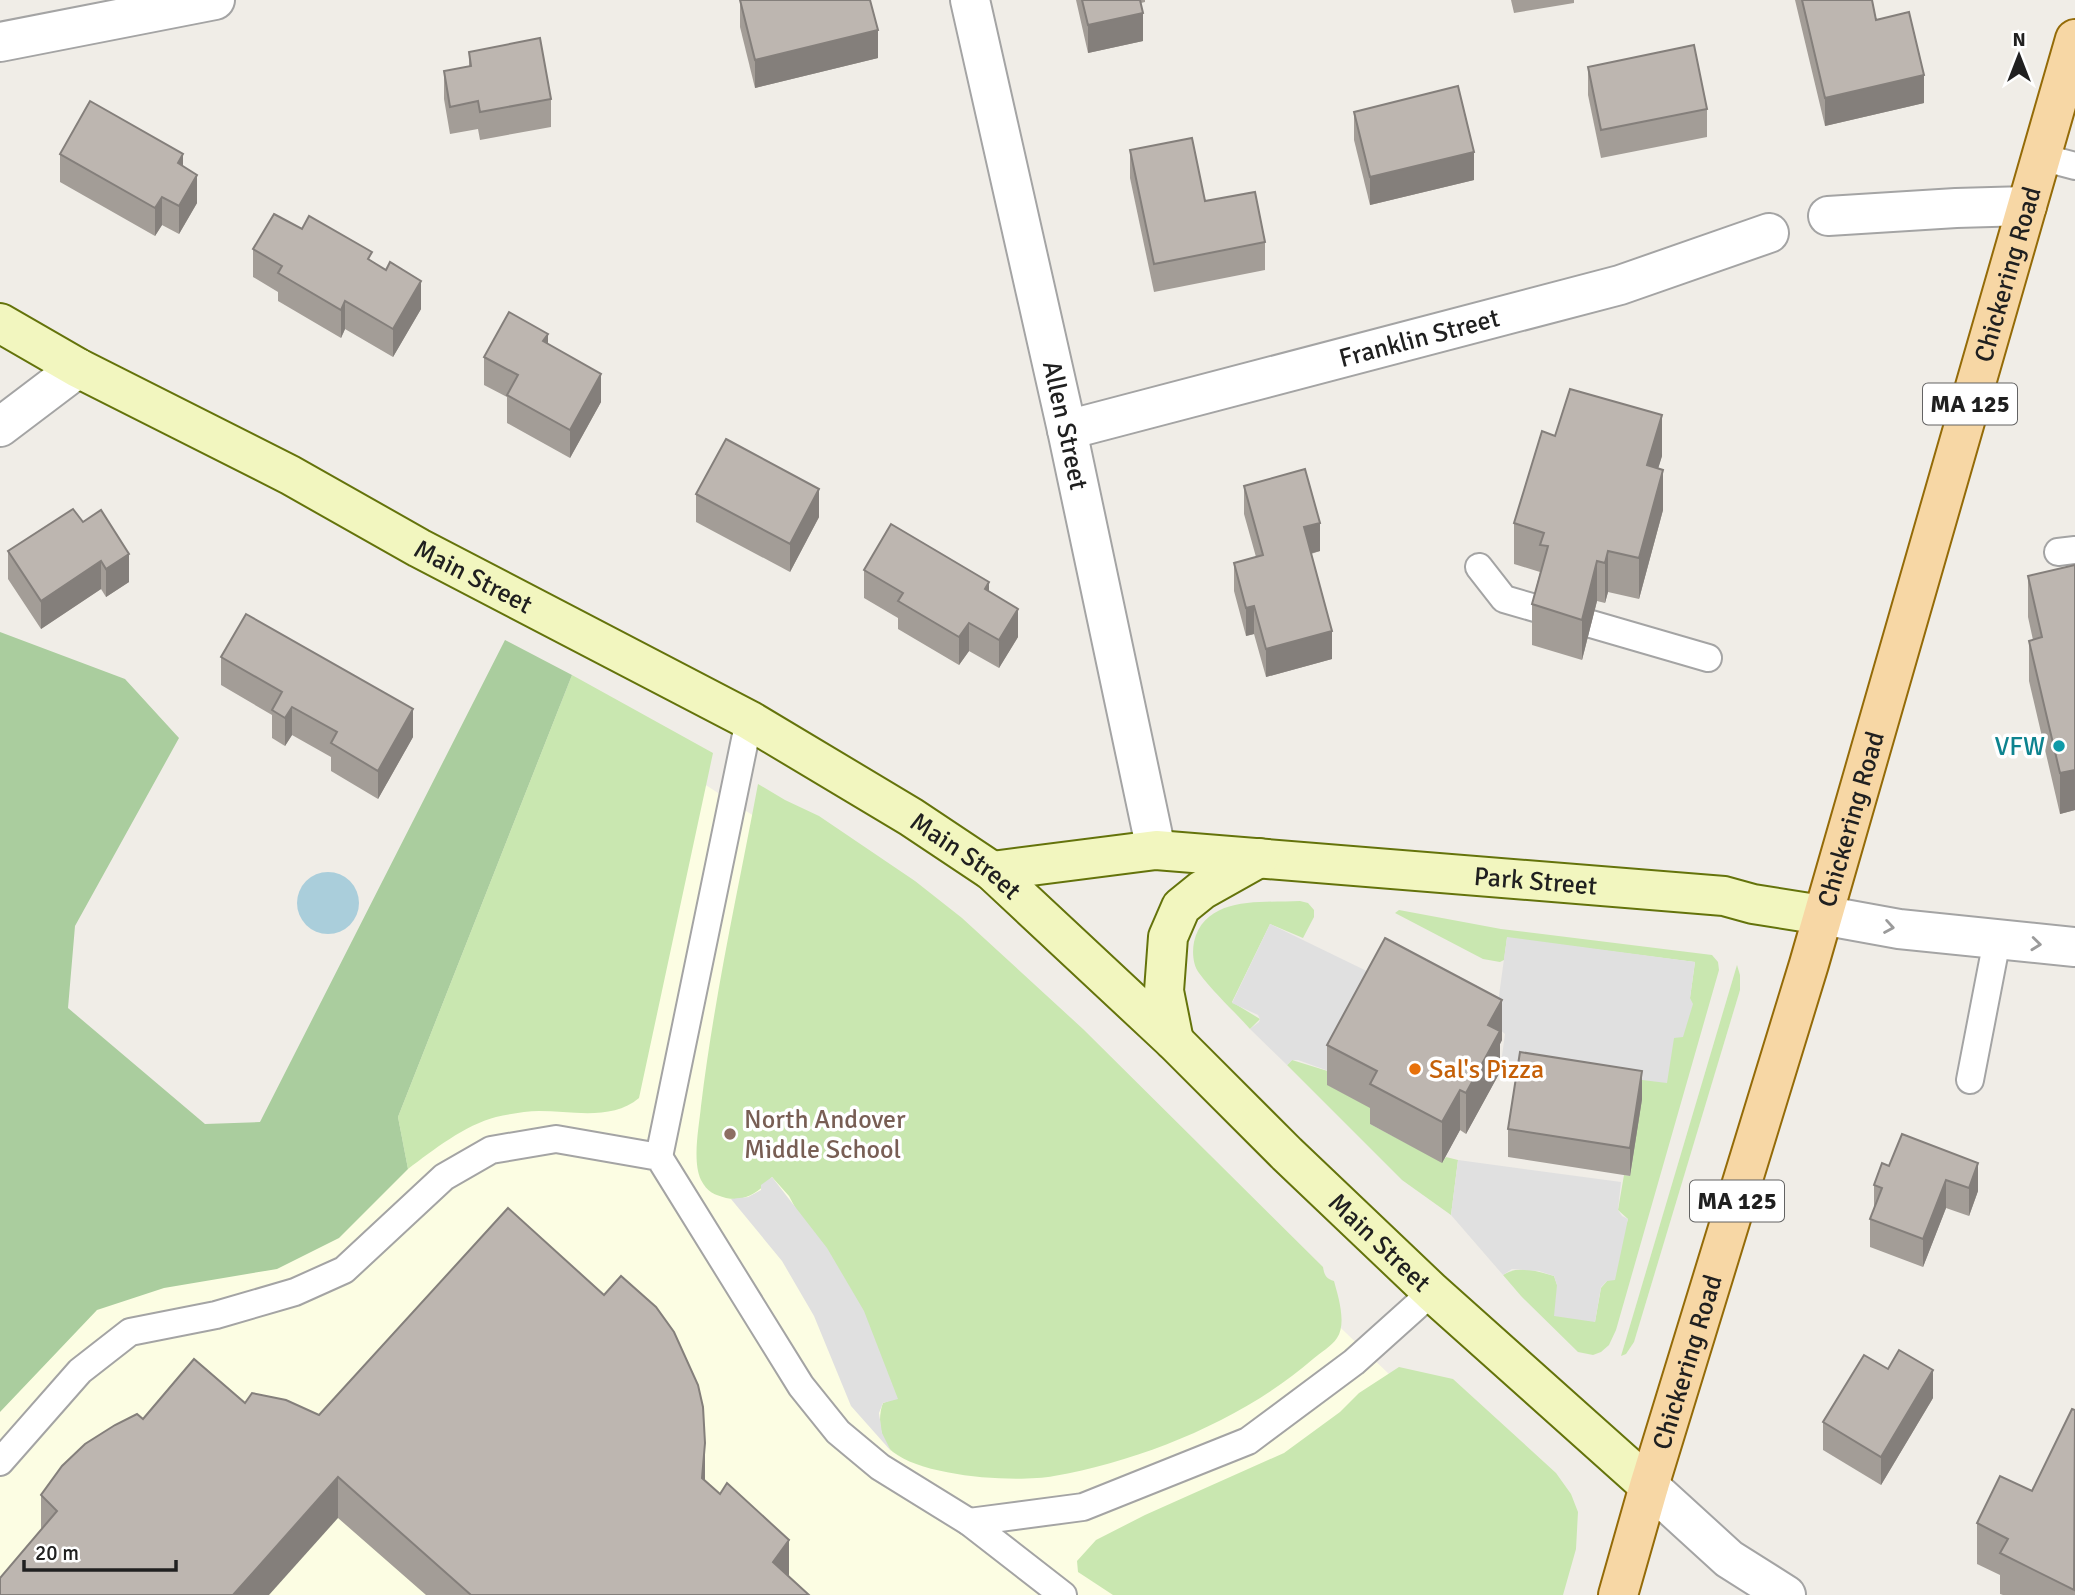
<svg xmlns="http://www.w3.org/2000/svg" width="2075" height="1595" font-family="Signika,sans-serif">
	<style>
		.education { fill: #fcfde3 }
		.grass { fill: #c9e7b0 }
		.forest { fill: #aacd9e }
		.parking { fill: #e0e0e0 }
		.water { fill: #aacedb }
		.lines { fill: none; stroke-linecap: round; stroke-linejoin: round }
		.service-casing { stroke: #a4a4a4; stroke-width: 30 }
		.minor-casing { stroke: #a4a4a4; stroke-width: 42 }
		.tertiary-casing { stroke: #a4a4a4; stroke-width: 42 }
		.secondary-casing { stroke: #64730b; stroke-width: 42 }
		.primary-casing { stroke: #946b08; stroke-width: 42 }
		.service { stroke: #fff; stroke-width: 26 }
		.minor { stroke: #fff; stroke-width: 38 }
		.tertiary { stroke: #fff; stroke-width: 38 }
		.secondary { stroke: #f2f6bf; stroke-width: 38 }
		.primary { stroke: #f7d7a5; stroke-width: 38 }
		.wall { fill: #a39d97 }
		.shaded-wall { fill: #847f7b }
		.building { fill: #bdb6b0; stroke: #847f7b; stroke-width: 2 }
		.oneway { stroke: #9b9b9b }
		.culture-dot { fill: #0f9aa8; stroke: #fff; stroke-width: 2.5 }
		.food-dot { fill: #e8710a; stroke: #fff; stroke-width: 2.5 }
		.education-dot { fill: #8d6e63; stroke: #fff; stroke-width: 2.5 }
		.labels { text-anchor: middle; stroke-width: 7; stroke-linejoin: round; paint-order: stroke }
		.shield { fill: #fff; stroke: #636363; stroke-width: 2 }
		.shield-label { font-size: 24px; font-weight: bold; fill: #202020 }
		.street-label { font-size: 26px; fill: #202020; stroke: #fff }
		.culture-label { font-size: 26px; fill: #0d838f; stroke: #fff; text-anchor: end }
		.food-label { font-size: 26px; fill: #c56008; stroke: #fff; text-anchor: start }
		.education-label { font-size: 26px; fill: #785e54; stroke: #fff; text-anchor: start }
	</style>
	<rect width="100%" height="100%" fill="#f0ede7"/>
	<!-- education -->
	<path class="education" d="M542 695 687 773 799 845 1322 1310 1546 1524 1547 1595H0V1045L287 1192Z"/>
	<!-- grass -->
	<g class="grass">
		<path d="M572 675 713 753 639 1098C612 1121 572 1111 539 1111 526 1111 510 1114 496 1117 465 1125 433 1150 408 1169L398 1117Z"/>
		<path d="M758 784 785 800 819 816 915 881 962 918 1083 1029 1323 1267C1324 1274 1326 1279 1334 1281 1338 1296 1347 1323 1337 1338 1332 1346 1320 1353 1313 1359 1244 1419 1144 1460 1054 1476 1015 1483 925 1477 893 1452 880 1442 877 1418 883 1403L897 1398 789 1196 772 1177C759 1192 746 1202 726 1198 715 1195 707 1192 701 1180 692 1161 699 1127 701 1106 714 998 738 891 758 784Z"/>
		<path d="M1300 901 1308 903 1314 910V917L1303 938 1270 924 1232 1002 1260 1019 1250 1029C1234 1011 1214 993 1199 973 1193 965 1192 952 1194 942 1205 895 1263 903 1300 901Z"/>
		<path d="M1399 910 1501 929 1712 955 1718 962 1719 970 1616 1330 1609 1345 1601 1352 1593 1355 1578 1352 1521 1296 1503 1275C1518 1265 1537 1271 1554 1276L1557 1285 1595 1322 1601 1288 1607 1281 1628 1219 1618 1210 1624 1175 1630 1176 1641 1099 1581 1089 1674 1038 1690 998 1695 962 1507 938 1504 960 1500 962 1483 959 1395 913Z"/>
		<path d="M1737 965 1740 975V990L1634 1342 1626 1354 1621 1356Z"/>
		<path d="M1292 1060 1334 1073 1328 1085 1377 1111 1370 1124 1442 1162 1446 1157 1458 1160 1451 1215 1402 1180 1287 1065Z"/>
		<path d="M1399 1367 1453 1379 1556 1473 1571 1494 1578 1512 1576 1549 1563 1595H1113L1078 1572 1077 1561 1096 1540 1145 1515 1284 1453 1340 1412 1359 1393Z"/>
	</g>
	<!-- forest -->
	<path class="forest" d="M0 632 125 679 179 738 75 926 68 1008 205 1124 260 1122 505 640 572 675 398 1117 408 1169 339 1238 277 1269 164 1288 97 1310 0 1412Z"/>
	<!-- parking -->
	<g class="parking">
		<path d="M1270 924 1377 976 1334 1073 1298 1060H1292L1287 1065 1250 1029 1259 1022 1260 1019 1258 1015 1232 1003Z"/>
		<path d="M1507 937 1695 962 1690 998 1693 1004 1683 1037 1674 1038 1667 1083 1501 1063 1505 1034 1495 1025Z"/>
		<path d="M1458 1160 1621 1182 1618 1210 1622 1216 1628 1219 1615 1280 1607 1281 1601 1287 1595 1322 1554 1316 1557 1285 1554 1276 1539 1271 1512 1269 1503 1275 1451 1215Z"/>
		<path d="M772 1177 827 1248 864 1311 898 1399 883 1403 879 1413 882 1433 891 1451 851 1406 814 1316 782 1261 731 1199 748 1197 761 1190V1185Z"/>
	</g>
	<!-- water -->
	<circle class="water" cx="328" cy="903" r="31"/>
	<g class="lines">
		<!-- service casing -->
		<g class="service-casing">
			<g id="service">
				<path d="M2041 157 2075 166"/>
				<path d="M2058 552 2075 550"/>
				<path d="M1479 567 1504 599 1542 610"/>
				<path d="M1591 624 1708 658"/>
				<path d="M1970 1080 1997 940"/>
				<path d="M659 1157 749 720"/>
				<path d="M0 1462 80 1371 130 1332 216 1315 295 1292 344 1270 444 1177 491 1150 556 1139 659 1157 801 1386 838 1432 880 1467 969 1522 1063 1595"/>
				<path d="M969 1522 1083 1507 1248 1441 1354 1362 1432 1292"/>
			</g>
		</g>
		<!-- minor casing -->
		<g class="minor-casing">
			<g id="minor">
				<path id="s1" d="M970 0 1067 430 1156 850"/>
				<path d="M0 42 215 0"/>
				<path d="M1828 216 1956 208 2027 206"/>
				<path d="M0 427 78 368"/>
				<path id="s2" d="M1067 430 1620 285 1769 233"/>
			</g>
		</g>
		<!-- tertiary casing -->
		<g class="tertiary-casing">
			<g id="tertiary">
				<path d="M1822 915 1899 929 2075 947"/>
				<path d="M1649 1486 1729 1559 1786 1595"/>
			</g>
		</g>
		<!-- secondary casing -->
		<g class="secondary-casing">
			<g id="secondary">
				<path id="s3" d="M0 323 78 368 290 475 419 548 749 720 911 817 992 871 1174 1041 1287 1154 1432 1292 1649 1486"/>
				<path id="s4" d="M992 871 1156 850 1724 896 1753 904 1822 915"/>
				<path d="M1174 1041 1164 991 1168 937 1181 907 1202 890 1259 858"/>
			</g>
		</g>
		<!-- primary casing -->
		<g class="primary-casing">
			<g id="primary">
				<path id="s5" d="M1618 1595 1649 1486 1809 964 2075 39"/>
			</g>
		</g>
		<!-- service -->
		<use href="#service" class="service"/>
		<!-- minor -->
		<use href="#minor" class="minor"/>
		<!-- tertiary -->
		<use href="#tertiary" class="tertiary"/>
		<!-- secondary -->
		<use href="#secondary" class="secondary"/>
		<!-- primary -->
		<use href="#primary" class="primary"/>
	</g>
	<!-- wall -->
	<g class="wall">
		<path d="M740 0 878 58 755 88 740 27Z"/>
		<path d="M1076 0H1145V2L1141 3 1143 41 1088 53Z"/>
		<path d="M1511 0H1574V3L1514 13Z"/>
		<path d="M1795 0H1872L1876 20 1924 103 1825 126Z"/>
		<path d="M469 52 551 99V127L480 140 478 129 450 134 444 99V71L469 66Z"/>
		<path d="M1588 67 1707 109V137L1601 158 1588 95Z"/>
		<path d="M1354 112 1474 180 1370 205 1354 140Z"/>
		<path d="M1130 150 1265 242V270L1154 292 1130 178Z"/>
		<path d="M60 154 183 166 197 203 179 234 162 225 155 236 60 182Z"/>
		<path d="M302 229 372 261 421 309 393 357 345 329 341 338 278 301V292L253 277V249Z"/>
		<path d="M548 344 601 402 570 458 507 423V397L484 385V357Z"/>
		<path d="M1555 436 1662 456 1658 468 1663 510 1639 599 1608 592 1605 603 1597 601 1582 660 1532 645V604L1540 572 1514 564V523Z"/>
		<path d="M1244 486 1320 551 1311 554 1332 659 1266 677 1254 634 1246 636 1234 591V563L1256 557 1244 514Z"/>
		<path d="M696 494 819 517 790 572 696 522Z"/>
		<path d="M83 522 129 582 106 597 101 589 41 629 8 579V551Z"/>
		<path d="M2075 565V810L2060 814 2029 681V641L2033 640 2028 617V576Z"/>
		<path d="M864 570 989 592 1018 637 999 668 969 651 959 665 898 629V618L864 598Z"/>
		<path d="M221 657 413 737 378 799 331 771V757L292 735 285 746 272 738V715L221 685Z"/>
		<path d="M1502 1040 1500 1044V1072L1466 1134 1460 1130 1442 1163 1370 1124V1108L1327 1085V1045Z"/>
		<path d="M1642 1099 1630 1176 1508 1157V1129Z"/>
		<path d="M1902 1134 1978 1191 1969 1216 1946 1208 1923 1267 1870 1247V1219L1874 1209V1185L1889 1166Z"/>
		<path d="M1933 1398 1881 1485 1823 1450V1422Z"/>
		<path d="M245 1403 319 1415 705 1481 789 1577 809 1595H426L338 1518 41 1530V1495L143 1419Z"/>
		<path d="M2075 1410V1595H2003L2000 1594V1575L1977 1564V1523L2032 1491Z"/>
	</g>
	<!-- shaded-wall -->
	<g class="shaded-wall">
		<path d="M1143 13V41L1088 53V25Z"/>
		<path d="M878 30V58L755 88V60Z"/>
		<path d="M1924 75V103L1825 126V98Z"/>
		<path d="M1474 152V180L1370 205V177Z"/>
		<path d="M183 154V182L178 163Z"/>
		<path d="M197 175V203L179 234V206Z"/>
		<path d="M162 197V225L155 236V208Z"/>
		<path d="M421 281V309L393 357V329Z"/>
		<path d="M345 301V329L341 338V310Z"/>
		<path d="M548 334V362L543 341Z"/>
		<path d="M601 374V402L570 458V430Z"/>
		<path d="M1662 415V456L1647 505V465Z"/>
		<path d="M1663 470V510L1639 599V558Z"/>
		<path d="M819 489V517L790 572V544Z"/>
		<path d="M1320 523V551L1304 555V527Z"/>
		<path d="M1608 551V592L1605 603V563Z"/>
		<path d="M129 554V582L106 597V569Z"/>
		<path d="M101 561V589L41 629V601Z"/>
		<path d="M1597 561V601L1582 660V620Z"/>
		<path d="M989 582V610L985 589Z"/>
		<path d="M1254 606V634L1246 636V608Z"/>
		<path d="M1018 609V637L999 668V640Z"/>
		<path d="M969 623V651L959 665V637Z"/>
		<path d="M1332 631V659L1266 677V649Z"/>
		<path d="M292 707V735L285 746V718Z"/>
		<path d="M413 709V737L378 799V771Z"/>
		<path d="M2075 770V810L2060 814V773Z"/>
		<path d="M1502 1000V1040L1500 1044V1072L1466 1134V1093L1488 1025Z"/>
		<path d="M1642 1071V1099L1630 1176V1148Z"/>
		<path d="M1460 1090V1130L1442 1163V1122Z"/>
		<path d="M1978 1163V1191L1969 1216V1188Z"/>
		<path d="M1946 1180V1208L1923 1267V1239Z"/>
		<path d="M1933 1370V1398L1881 1485V1457Z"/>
		<path d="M705 1443V1484L702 1478Z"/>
		<path d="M338 1477V1518L269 1595H233Z"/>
		<path d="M789 1540V1580L773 1562Z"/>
	</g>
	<!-- building -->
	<g class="building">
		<path d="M740 0H870L878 30 755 60Z"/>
		<path d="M1082 0H1140L1143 13 1088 25Z"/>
		<path d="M1802 0H1872L1876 20 1909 12 1924 75 1825 98Z"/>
		<path d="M540 38 551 99 480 112 478 101 450 107 444 71 471 66 469 52Z"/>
		<path d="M1694 45 1707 109 1601 130 1588 67Z"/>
		<path d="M1458 86 1474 152 1370 177 1354 112Z"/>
		<path d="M90 101 183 154 178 163 197 175 179 206 162 197 155 208 60 154Z"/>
		<path d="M1192 138 1205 201 1255 192 1265 242 1154 264 1130 150Z"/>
		<path d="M274 214 302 229 309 216 372 252 368 259 386 270 390 262 421 281 393 329 345 301 341 310 278 273 282 266 253 249Z"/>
		<path d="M509 312 548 334 543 341 601 374 570 430 507 395 518 375 484 357Z"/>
		<path d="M1570 389 1662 415 1647 465 1663 470 1639 558 1608 551 1605 563 1597 561 1582 620 1532 604 1548 546 1540 545 1544 533 1514 523 1542 431 1555 436Z"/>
		<path d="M726 439 819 489 790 544 696 494Z"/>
		<path d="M1305 469 1320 523 1304 527 1332 631 1266 649 1254 606 1246 608 1234 563 1263 555 1244 486Z"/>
		<path d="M73 509 83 522 101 510 129 554 106 569 101 561 41 601 8 551Z"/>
		<path d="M891 524 989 582 985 589 1018 609 999 640 969 623 959 637 898 601 903 593 864 570Z"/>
		<path d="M2075 565V770L2060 773 2029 641 2042 637 2028 576Z"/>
		<path d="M246 614 413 709 378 771 331 743 337 732 292 707 285 718 272 710 282 692 221 657Z"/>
		<path d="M1385 938 1502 1000 1488 1025 1500 1031 1466 1093 1460 1090 1442 1122 1370 1084 1377 1071 1327 1045Z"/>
		<path d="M1520 1052 1642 1071 1630 1148 1508 1129Z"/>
		<path d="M1902 1134 1978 1163 1969 1188 1946 1180 1923 1239 1870 1219 1882 1188 1874 1185 1882 1163 1889 1166Z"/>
		<path d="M508 1208 604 1295 621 1276 656 1307 674 1332 698 1385 703 1407 705 1443 702 1478 720 1494 727 1483 789 1540 773 1562 809 1595H471L338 1477 233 1595H0V1578L57 1511 41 1495 62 1466 85 1444 115 1425 137 1414 143 1419 194 1359 245 1403 252 1393 286 1400 319 1415Z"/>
		<path d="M1899 1350 1933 1370 1881 1457 1823 1422 1864 1355 1888 1369Z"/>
		<path d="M2072 1409 2075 1410 2074 1590 2000 1553 2008 1539 1977 1523 2000 1476 2032 1491Z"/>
	</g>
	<!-- one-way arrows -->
	<defs><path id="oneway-chevron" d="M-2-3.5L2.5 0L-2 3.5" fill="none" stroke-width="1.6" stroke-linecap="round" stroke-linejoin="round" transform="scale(1.75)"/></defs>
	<g class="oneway">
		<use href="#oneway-chevron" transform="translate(1889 927) rotate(10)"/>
		<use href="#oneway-chevron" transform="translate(2036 944) rotate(6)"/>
	</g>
	<!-- markers -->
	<circle class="culture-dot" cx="2059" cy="746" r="7"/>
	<circle class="food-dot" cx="1415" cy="1069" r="7"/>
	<circle class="education-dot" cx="730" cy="1134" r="7"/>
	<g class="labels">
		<!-- shield labels -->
		<g class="shield">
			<rect x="1923" y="383.5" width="94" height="41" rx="5"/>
			<rect x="1690" y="1180.5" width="94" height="41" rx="5"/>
		</g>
		<g class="shield-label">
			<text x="1970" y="412">MA 125</text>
			<text x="1737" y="1209">MA 125</text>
		</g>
		<!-- street labels -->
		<g class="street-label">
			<text dy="9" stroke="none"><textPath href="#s5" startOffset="1377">Chickering Road</textPath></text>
			<text dy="9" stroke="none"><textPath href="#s2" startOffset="364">Franklin Street</textPath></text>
			<text dy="9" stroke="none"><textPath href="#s1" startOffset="436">Allen Street</textPath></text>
			<text dy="9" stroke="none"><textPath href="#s3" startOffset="537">Main Street</textPath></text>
			<text dy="9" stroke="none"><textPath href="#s5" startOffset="810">Chickering Road</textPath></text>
			<text dy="9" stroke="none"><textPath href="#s3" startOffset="1104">Main Street</textPath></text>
			<text dy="9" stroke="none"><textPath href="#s4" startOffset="546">Park Street</textPath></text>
			<text dy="9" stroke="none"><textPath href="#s3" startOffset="1671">Main Street</textPath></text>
			<text dy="9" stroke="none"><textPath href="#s5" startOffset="243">Chickering Road</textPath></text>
		</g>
		<!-- culture labels -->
		<g class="culture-label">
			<text x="2045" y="755">VFW</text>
		</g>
		<!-- food labels -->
		<g class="food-label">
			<text x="1429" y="1078">Sal's Pizza</text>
		</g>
		<!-- education labels -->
		<g class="education-label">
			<text x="744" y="1128">North Andover<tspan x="744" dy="30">Middle School</tspan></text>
		</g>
	</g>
	<!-- north arrow -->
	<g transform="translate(2019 56)" stroke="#ffffff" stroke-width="5" paint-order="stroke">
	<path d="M0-5L12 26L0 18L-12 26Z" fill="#202020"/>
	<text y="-10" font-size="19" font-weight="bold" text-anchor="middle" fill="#202020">N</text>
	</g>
	<!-- scale -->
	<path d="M24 1560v10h152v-10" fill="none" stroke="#202020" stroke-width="3.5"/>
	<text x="35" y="1560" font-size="21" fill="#202020" stroke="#ffffff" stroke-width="5" paint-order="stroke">20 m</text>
</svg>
